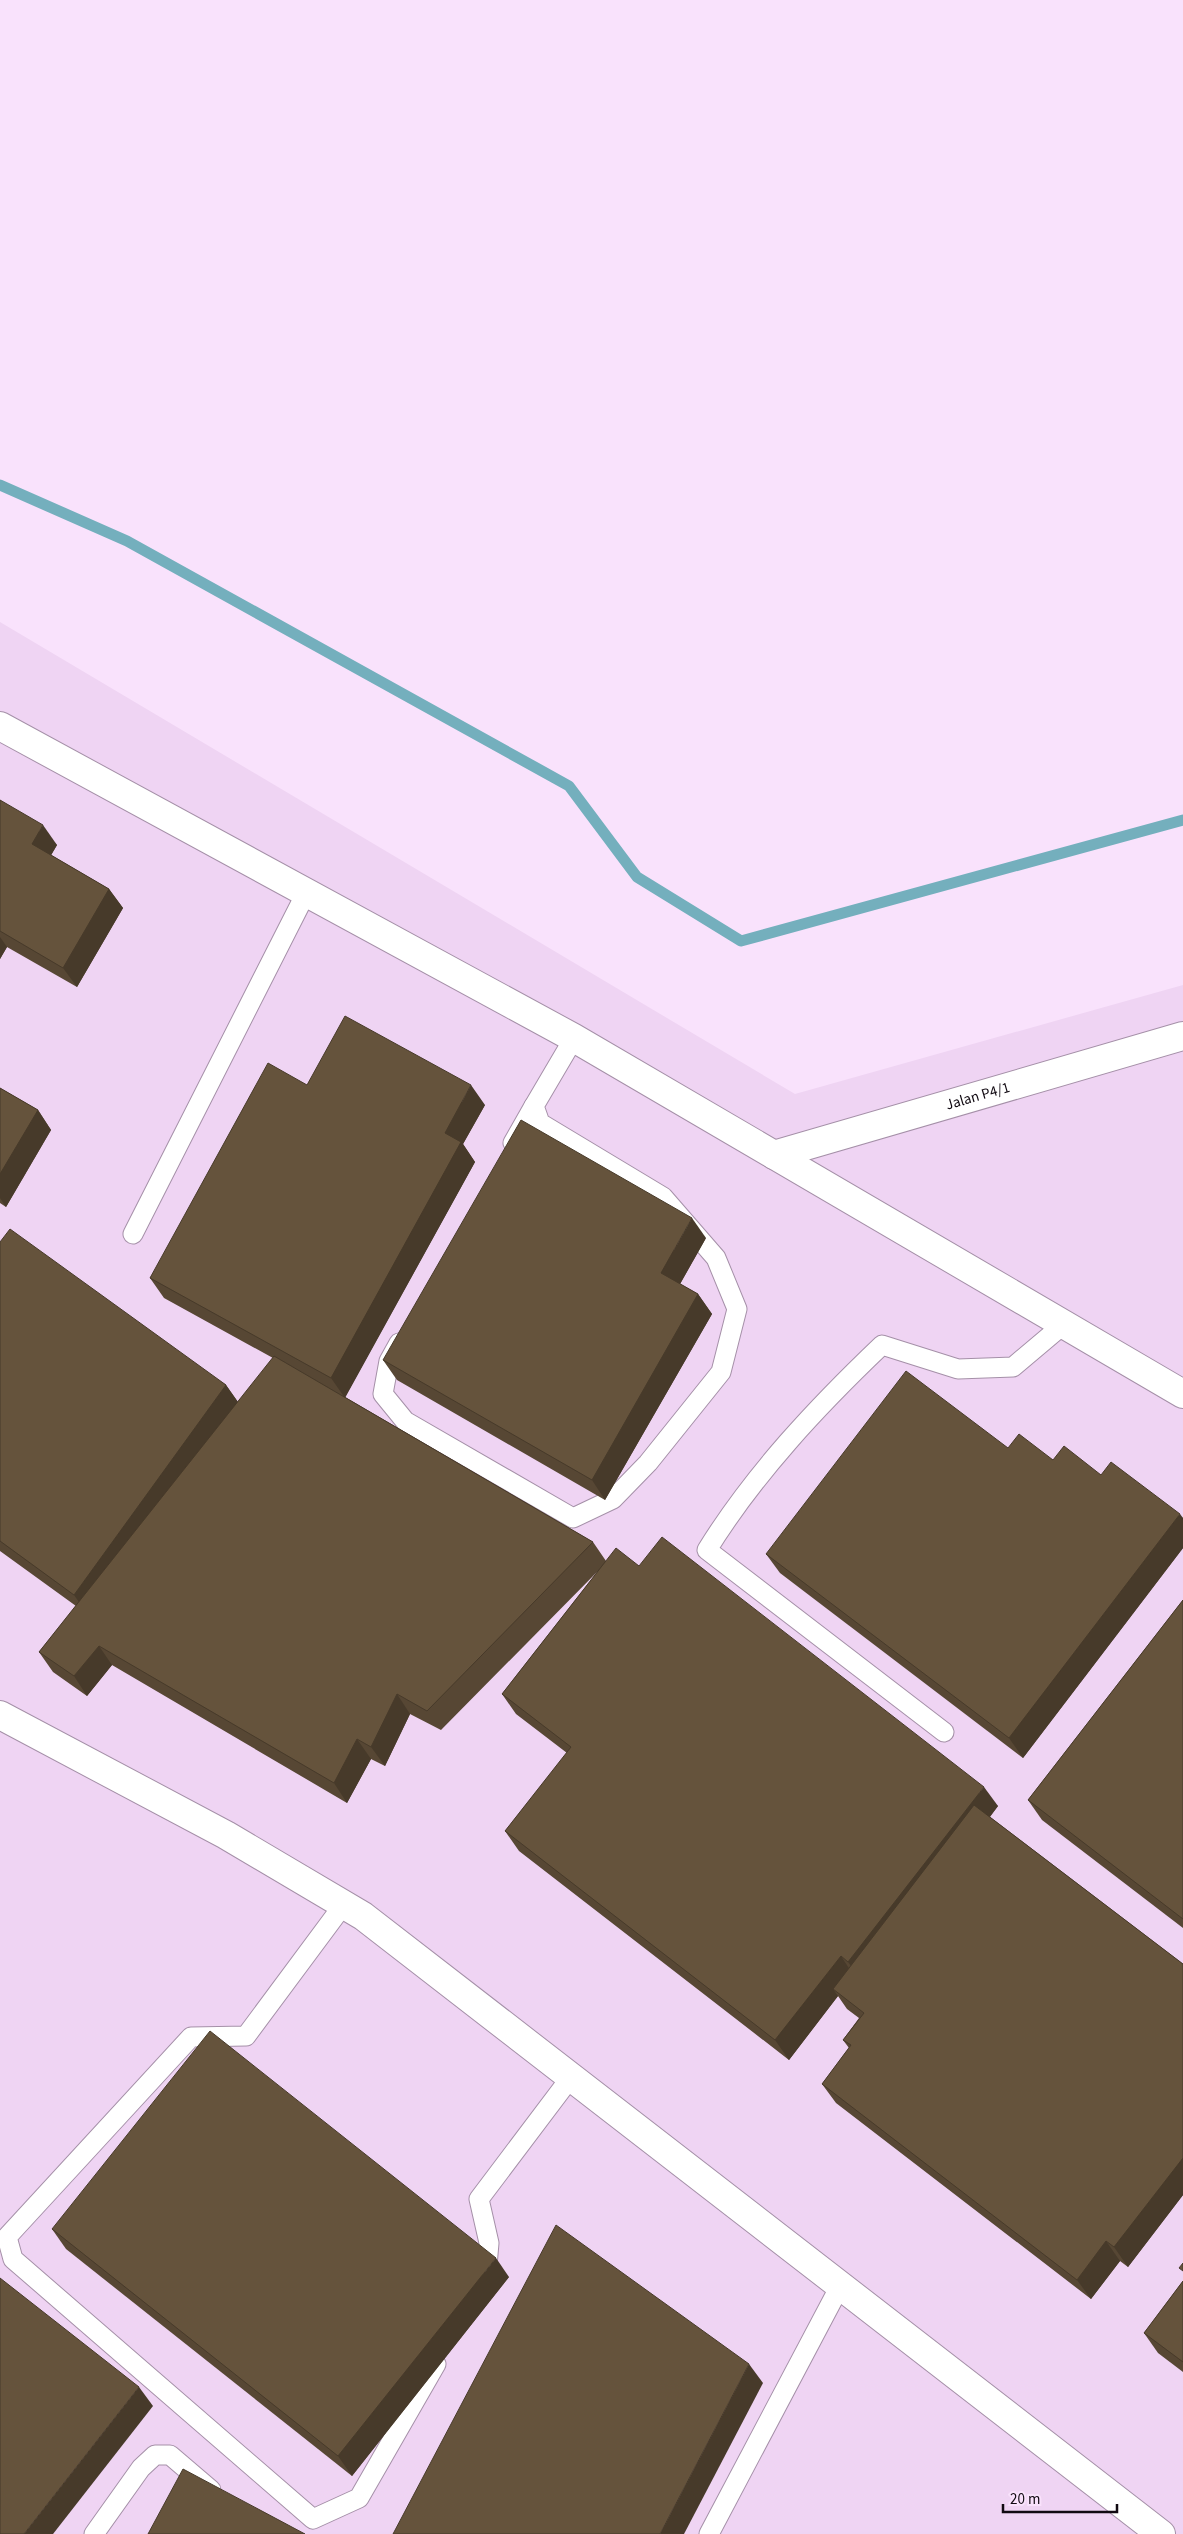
<svg xmlns="http://www.w3.org/2000/svg" width="1183" height="2534" font-family="'Source Sans 3',sans-serif">
	<style>
		.built { fill: #efd4f3 }
		.lines { fill: none; stroke-linecap: round; stroke-linejoin: round }
		.stream { stroke: #74afbd; stroke-width: 11 }
		.service-casing { stroke: #a590a8; stroke-width: 21 }
		.minor-casing { stroke: #a590a8; stroke-width: 30 }
		.service { stroke: #fff; stroke-width: 19 }
		.minor { stroke: #fff; stroke-width: 28 }
		.wall { fill: #574734 }
		.shaded-wall { fill: #473a2a }
		.building { fill: #65533c; stroke: #473a2a }
		.labels { text-anchor: middle; stroke-width: 5; stroke-linejoin: round; paint-order: stroke }
		.street-label { font-size: 15px; fill: #100911; stroke: #f9e2fc }
	</style>
	<rect width="100%" height="100%" fill="#f9e2fc"/>
	<!-- built -->
	<path class="built" d="M0 622 795 1094 1183 985V2534H0Z"/>
	<g class="lines">
		<!-- stream -->
		<path class="stream" d="M0 485 127 541 569 786 637 877 741 941 1183 820"/>
		<!-- service casing -->
		<g class="service-casing">
			<g id="service">
				<path d="M513 1143 534 1106"/>
				<path d="M133 1234 306 893"/>
				<path d="M399 1343 389 1361 383 1394 405 1421 573 1518 613 1499 648 1463 721 1372 737 1309 716 1258 663 1197 540 1123 534 1106 574 1038"/>
				<path d="M944 1732 707 1550C754 1474 817 1407 882 1345L958 1369 1013 1367 1064 1324"/>
				<path d="M344 1904 246 2036 191 2037 7 2237 13 2259 313 2519 359 2498 436 2364"/>
				<path d="M486 2277 489 2243 479 2199 571 2077"/>
				<path d="M94 2534 141 2468 155 2455H170L211 2490"/>
				<path d="M709 2534 840 2286"/>
			</g>
		</g>
		<!-- minor casing -->
		<g class="minor-casing">
			<g id="minor">
				<path d="M0 726 574 1038 1183 1394"/>
				<path id="s1" d="M774 1155 1183 1036"/>
				<path d="M0 1715 226 1835 363 1916 1161 2534"/>
			</g>
		</g>
		<!-- service -->
		<use href="#service" class="service"/>
		<!-- minor -->
		<use href="#minor" class="minor"/>
	</g>
	<!-- wall -->
	<g class="wall">
		<path d="M0 800 57 845 51 855 109 889 123 908 77 987 7 947 0 959Z"/>
		<path d="M307 1085 485 1105 463 1144 475 1162 345 1397 593 1542 606 1561 639 1566 998 1806 990 1817 1183 1964V2195L1128 2267 1120 2261 1091 2299 836 2103 822 2084 849 2048 843 2040 859 2018 847 2009 838 1996 789 2060 519 1851 505 1831 567 1753 516 1714 502 1694 598 1571 441 1730 410 1714 385 1766 371 1759 347 1803 112 1665 87 1696 53 1672 39 1652 76 1606 0 1551V1242L226 1385 238 1402 273 1358 164 1298 150 1278Z"/>
		<path d="M0 1088 38 1110 51 1130 6 1207 0 1203Z"/>
		<path d="M706 1238 680 1284 698 1294 712 1314 605 1500 397 1380 383 1360Z"/>
		<path d="M1008 1448 1053 1460 1101 1475 1183 1518V1548L1023 1758 780 1573 766 1554Z"/>
		<path d="M1183 1600V1928L1042 1820 1028 1800Z"/>
		<path d="M52 2229 509 2277 352 2476 66 2249Z"/>
		<path d="M1183 2281V2372L1158 2353 1144 2333Z"/>
	</g>
	<!-- shaded-wall -->
	<g class="shaded-wall">
		<path d="M43 825 57 845 46 864 32 844Z"/>
		<path d="M109 889 123 908 77 987 63 968Z"/>
		<path d="M0 937 7 947 0 959Z"/>
		<path d="M471 1085 485 1105 463 1144 475 1162 345 1398 331 1378 445 1133Z"/>
		<path d="M38 1110 51 1130 6 1207 0 1198V1174Z"/>
		<path d="M692 1218 706 1238 675 1293 661 1273Z"/>
		<path d="M698 1294 712 1314 605 1500 592 1480Z"/>
		<path d="M226 1385 240 1405 88 1615 74 1595Z"/>
		<path d="M1180 1514 1183 1518V1548L1023 1758 1009 1738Z"/>
		<path d="M99 1646 112 1665 87 1696 74 1676Z"/>
		<path d="M397 1694 410 1714 385 1766 371 1747Z"/>
		<path d="M357 1739 371 1759 347 1803 334 1783Z"/>
		<path d="M984 1787 998 1806 862 1981 848 1962Z"/>
		<path d="M841 1956 854 1976 833 1989 838 1996 789 2060 775 2040Z"/>
		<path d="M1183 2158V2195L1128 2267 1114 2247Z"/>
		<path d="M1106 2241 1120 2261 1091 2299 1077 2280Z"/>
		<path d="M496 2258 509 2277 352 2476 338 2456Z"/>
		<path d="M749 2364 763 2383 684 2534H660Z"/>
		<path d="M139 2387 153 2406 53 2534H24Z"/>
	</g>
	<!-- building -->
	<g class="building">
		<path d="M0 800 43 825 32 844 109 889 63 968 0 931Z"/>
		<path d="M345 1016 471 1085 445 1133 461 1142 331 1378 150 1278 268 1063 307 1085Z"/>
		<path d="M0 1088 38 1110 0 1174Z"/>
		<path d="M521 1120 692 1218 661 1273 698 1294 592 1480 383 1360Z"/>
		<path d="M10 1229 226 1385 74 1595 0 1541V1242Z"/>
		<path d="M274 1356 593 1542 427 1711 397 1694 371 1747 357 1739 334 1783 99 1646 74 1676 39 1652Z"/>
		<path d="M906 1371 1008 1448 1019 1434 1053 1460 1064 1446 1101 1475 1111 1462 1180 1514 1009 1738 766 1554Z"/>
		<path d="M662 1537 984 1787 848 1962 841 1956 775 2040 505 1831 571 1747 502 1694 616 1548 639 1566Z"/>
		<path d="M1183 1600V1919L1028 1800Z"/>
		<path d="M974 1805 1183 1964V2158L1114 2247 1106 2241 1077 2280 822 2084 851 2045 843 2040 864 2013 833 1989Z"/>
		<path d="M210 2031 496 2258 338 2456 52 2229Z"/>
		<path d="M556 2225 749 2364 660 2534H393Z"/>
		<path d="M1183 2263V2271L1179 2268Z"/>
		<path d="M0 2278 139 2387 24 2534H0Z"/>
		<path d="M1183 2281V2362L1144 2333Z"/>
		<path d="M183 2469 305 2534H148Z"/>
	</g>
	<g class="labels">
		<!-- street labels -->
		<g class="street-label">
			<text dy="5" stroke="none"><textPath href="#s1" startOffset="212">Jalan P4/1</textPath></text>
		</g>
	</g>
	<!-- scale -->
	<path d="M1003 2504v8h114v-8" fill="none" stroke="#100911" stroke-width="2.5"/>
	<text x="1010" y="2504" font-size="15" fill="#100911" stroke="#f9e2fc" stroke-width="4" paint-order="stroke">20 m</text>
</svg>
